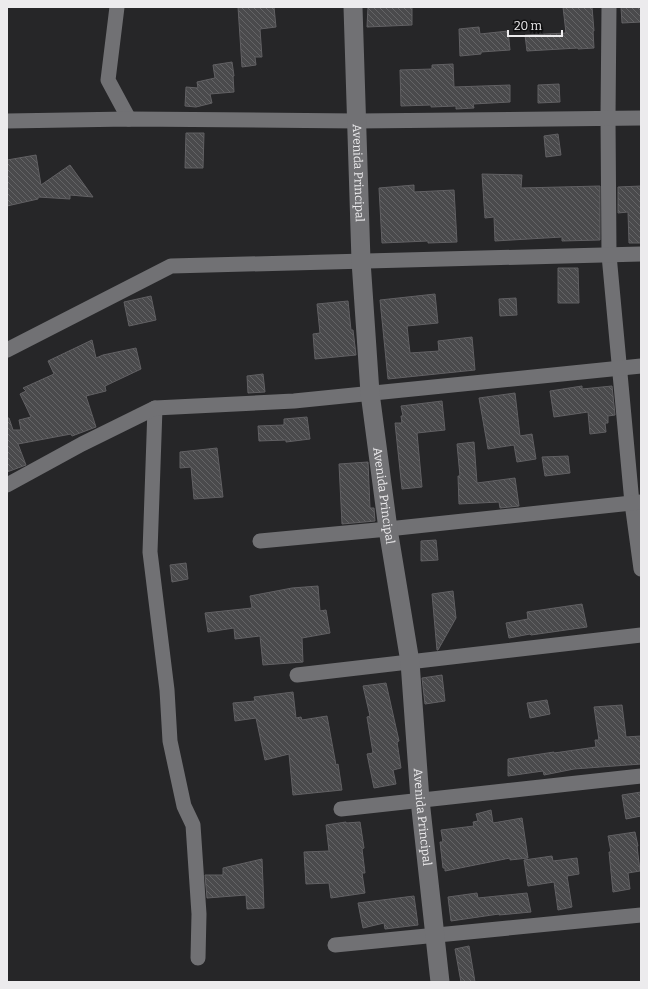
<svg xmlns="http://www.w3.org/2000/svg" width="648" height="989" font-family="Bitter,serif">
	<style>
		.building { fill: url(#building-back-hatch); stroke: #616063 }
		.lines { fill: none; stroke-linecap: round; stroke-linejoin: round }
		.minor { stroke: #717174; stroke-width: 15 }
		.tertiary { stroke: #717174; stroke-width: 19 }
		.labels { text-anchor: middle; stroke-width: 3.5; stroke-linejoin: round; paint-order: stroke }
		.street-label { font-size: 12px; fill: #ecebed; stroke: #0f0f10 }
	</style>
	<defs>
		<pattern id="building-back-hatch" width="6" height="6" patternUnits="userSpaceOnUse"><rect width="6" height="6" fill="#4a4a4c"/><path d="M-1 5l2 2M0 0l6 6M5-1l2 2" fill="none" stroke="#646466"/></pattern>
	</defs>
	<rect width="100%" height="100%" fill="#262628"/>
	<!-- building -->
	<g class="building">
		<path d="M238 7H274L276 27 260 29 262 57H255L256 65 242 67Z"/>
		<path d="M368 7H412V25L367 27Z"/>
		<path d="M563 7H592L594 31H593L594 48 578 49V48L527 51 525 35 566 33Z"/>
		<path d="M621 7H641V22L622 23Z"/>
		<path d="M479 27 480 34 508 31 510 50 481 52V54L460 56 459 29Z"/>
		<path d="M232 62 234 76H233L234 92 210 94 212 103 196 107 185 106 186 87 198 88 197 82 215 78 213 65Z"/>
		<path d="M453 64 454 87 510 85V102L473 104 474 108 456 109V106L431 107V105L401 106 400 70 432 69V65Z"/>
		<path d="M559 84 560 102 538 103V85Z"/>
		<path d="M186 133H204L203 168H185Z"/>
		<path d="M558 134 561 155 546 157 544 136Z"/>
		<path d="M36 155 41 185 70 165 93 197 70 195V199L38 197V199L7 206V160Z"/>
		<path d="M482 174 522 175 521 188 600 186V240L562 241V237L495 241 494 217 485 218Z"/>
		<path d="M414 185V192L454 190 457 242 428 243V241L382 243 379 188Z"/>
		<path d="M641 186V243H629L628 212 618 213V187Z"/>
		<path d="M558 268H578L579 303H558Z"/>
		<path d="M435 294 438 323 407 326 410 353 439 351 438 341 472 337 475 370 388 379 380 300Z"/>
		<path d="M151 296 156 320 129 326 124 302Z"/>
		<path d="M516 298 517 315 500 316 499 299Z"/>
		<path d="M348 301 351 330H353L356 355 315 359 313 334 320 333 317 304Z"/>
		<path d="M92 340 96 358 103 355 136 348 141 369 105 386 106 391 86 396 96 427 72 436 71 434 18 444 26 465 7 472V418H9L13 430H21L19 420 31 417 20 394 26 391 23 388 54 374 48 361Z"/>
		<path d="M263 374 265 392 248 393 247 376Z"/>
		<path d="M582 386V389L612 386 615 415 608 416V423H605L606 432 590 434 588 412 554 417 550 391Z"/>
		<path d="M515 393 520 436 532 434 536 459 517 462 514 445 488 449 479 398Z"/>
		<path d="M442 401 445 430 417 433 422 487 402 489 395 423H402L401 416H403L401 406Z"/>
		<path d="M307 417 310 439 286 442V440L259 441 258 426 284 425V419Z"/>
		<path d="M474 442 477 483 515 478 519 506 500 508 499 502 459 504 458 476H460L457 444Z"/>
		<path d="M217 448 223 497 194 499 191 467 180 468V452Z"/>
		<path d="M568 456 570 473 545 476 542 457Z"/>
		<path d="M368 462 370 508H374L375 521 342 524 339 464Z"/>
		<path d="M436 540 438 560 421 561V541Z"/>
		<path d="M186 563 188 579 172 582 170 565Z"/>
		<path d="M318 586 320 611 326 610 330 633 302 638 303 662 263 665 260 636 235 639 234 628 208 632 205 613 252 608 250 596 292 588Z"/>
		<path d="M453 591 456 618 438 650H437L432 594Z"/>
		<path d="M582 604 587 627 531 635 530 634 509 638 506 623 528 619 527 612Z"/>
		<path d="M442 675 445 701 425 704 422 678Z"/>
		<path d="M386 683 399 741 397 742 401 768 393 770 396 784 374 788 367 754 373 753 367 717 370 716 363 686Z"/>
		<path d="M293 692 296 718 301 717 302 720 327 716 336 765 338 764 342 790 293 795 289 754 265 760 256 718 235 721 233 703 255 701 254 697Z"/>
		<path d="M547 700 550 714 530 718 527 703Z"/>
		<path d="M622 705 626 737 641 736V764L574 769 544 775 543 771 508 776V759L554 752V753L596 747 595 740H599L594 707Z"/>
		<path d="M641 792V816L626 819 622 795Z"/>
		<path d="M491 810 493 823 522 818 528 858 510 860V858L445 871V868H443L440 842H443L441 830 474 826 473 822 478 821 476 814Z"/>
		<path d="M346 822V823L360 822 364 848 362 849 365 873H362L365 893 331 898 329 883 306 884 304 852 329 851 326 825Z"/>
		<path d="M635 832 638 846H637L640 871 628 873 630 889 613 892 609 852H611L608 836Z"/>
		<path d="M552 856 553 861 577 858 579 874 567 876 572 907 558 910 554 882 528 886 524 860Z"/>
		<path d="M262 859 264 908 247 909 246 895 207 898 205 875H223V868Z"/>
		<path d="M477 893 478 898 527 893 531 912 499 915V914L451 921 448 897Z"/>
		<path d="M414 896 418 925 385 929 384 923 363 928 358 903Z"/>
		<path d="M469 946 475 982H461L455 949Z"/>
	</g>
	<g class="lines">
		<!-- minor -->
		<g class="minor">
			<path d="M117 7 108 80 129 119"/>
			<path d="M609 7 608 118 609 255 632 503 641 569"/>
			<path d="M7 121 129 119 357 121 641 118"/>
			<path d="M7 350 171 266 641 254"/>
			<path d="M155 408 150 552 167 690 170 741 184 806 193 825 199 914 198 958"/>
			<path d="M7 485 82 444 155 408 294 401 641 366"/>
			<path d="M260 541 388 529 641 502"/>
			<path d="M297 675 641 635"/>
			<path d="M341 809 641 776"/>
			<path d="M335 945 641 915"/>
		</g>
		<!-- tertiary -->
		<path class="tertiary" id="s1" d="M353 7 361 261 370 393 388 529 410 662 420 800 440 982"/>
	</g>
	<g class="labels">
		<!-- street labels -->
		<g class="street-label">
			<text dy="4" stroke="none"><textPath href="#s1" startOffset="166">Avenida Principal</textPath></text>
			<text dy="4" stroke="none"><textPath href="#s1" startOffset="490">Avenida Principal</textPath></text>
			<text dy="4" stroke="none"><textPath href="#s1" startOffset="814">Avenida Principal</textPath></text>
		</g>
	</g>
	<!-- border -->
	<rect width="648" height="989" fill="none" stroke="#ecebed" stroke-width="16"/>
	<!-- scale -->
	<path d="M508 30v6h54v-6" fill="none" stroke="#ecebed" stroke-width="2"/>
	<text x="514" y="30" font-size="12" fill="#ecebed" stroke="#0f0f10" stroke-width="3" paint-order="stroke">20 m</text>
</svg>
